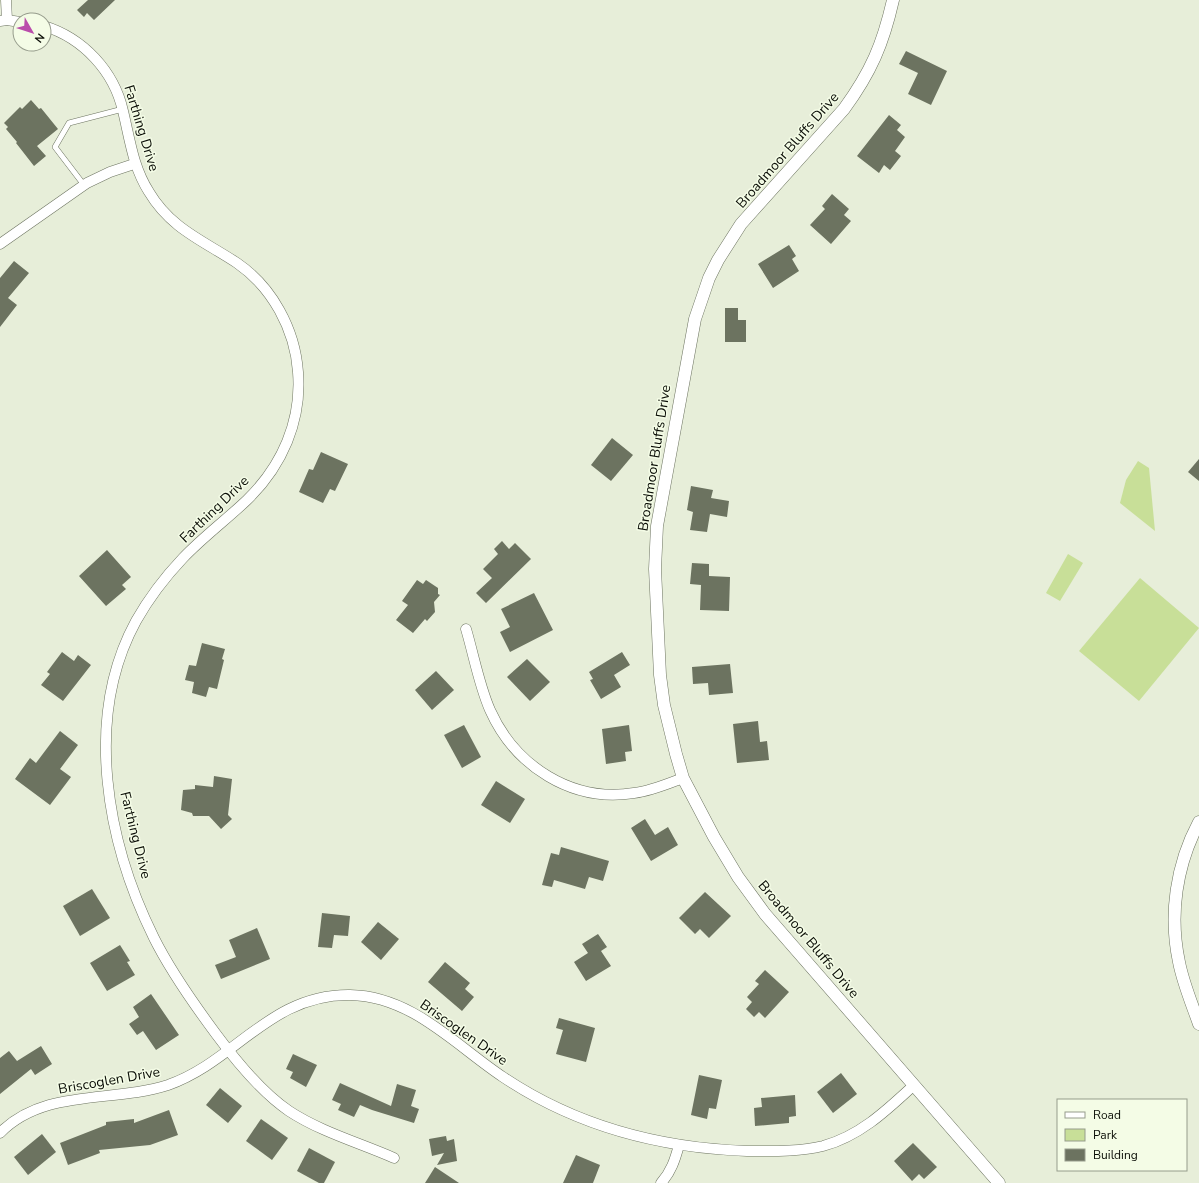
<svg xmlns="http://www.w3.org/2000/svg" width="1199" height="1183" font-family="'Nunito Sans',sans-serif">
	<style>
		.green { fill: #c8df98 }
		.building { fill: #6c7360 }
		.lines { fill: none; stroke-linecap: round; stroke-linejoin: round }
		.service-casing { stroke: #6d7461; stroke-width: 6 }
		.minor-casing { stroke: #6d7461; stroke-width: 11 }
		.tertiary-casing { stroke: #6d7461; stroke-width: 13 }
		.service { stroke: #fff; stroke-width: 5 }
		.minor { stroke: #fff; stroke-width: 10 }
		.tertiary { stroke: #fff; stroke-width: 12 }
		.labels { text-anchor: middle; stroke-width: 3; stroke-linejoin: round; paint-order: stroke }
		.street-label { font-size: 14px; fill: #0a0d06; stroke: #f4fce6 }
	</style>
	<rect width="100%" height="100%" fill="#e7eed9"/>
	<!-- green -->
	<g class="green">
		<path d="M1138 461 1149 468 1155 531 1120 503 1126 480Z"/>
		<path d="M1068 554 1083 563 1060 601 1046 593Z"/>
		<path d="M1140 578 1199 628 1139 701 1079 651Z"/>
	</g>
	<!-- building -->
	<g class="building">
		<path d="M88 0H115L94 20 87 13 84 17 77 10Z"/>
		<path d="M906 51 947 71 931 105 908 94 918 73 899 64Z"/>
		<path d="M31 100 39 109 41 108 58 129 37 146 46 156 34 166 16 143 17 142 6 129 8 127 4 123 20 107 22 109Z"/>
		<path d="M889 115 901 125 897 130 905 137 895 151 901 156 890 170 884 165 879 173 857 156Z"/>
		<path d="M832 194 849 209 844 215 851 221 831 244 810 225 825 209 822 206Z"/>
		<path d="M789 245 796 256 792 259 799 271 773 288 758 264Z"/>
		<path d="M14 261 29 273 8 298 17 305 0 327V278Z"/>
		<path d="M725 308H738V320H746V342H725Z"/>
		<path d="M612 438 633 455 611 481 591 465Z"/>
		<path d="M321 452 348 464 335 491 330 489 323 503 299 492 309 469 313 470Z"/>
		<path d="M1199 459V481L1188 472Z"/>
		<path d="M691 486 713 490 711 498 729 501 727 517 710 514 707 532 690 530 693 512 687 510Z"/>
		<path d="M502 541 509 549 515 543 531 559 486 603 476 593 492 578 483 569 498 554 494 549Z"/>
		<path d="M107 550 131 577 122 585 126 589 106 606 79 576Z"/>
		<path d="M692 563 709 564V576L730 577 729 611 700 610 701 585 690 584Z"/>
		<path d="M417 580 423 584 426 580 438 588V594L440 595 434 602 435 612 427 621 425 619 413 633 396 620 408 605 402 601Z"/>
		<path d="M534 593 553 630 510 652 500 632 510 627 501 609Z"/>
		<path d="M202 643 225 649 222 659 224 660 217 689 209 687 206 697 192 693 194 682 185 680 189 665 196 666Z"/>
		<path d="M62 652 74 661 78 655 91 665 63 701 41 685 50 674 47 672Z"/>
		<path d="M622 652 630 665 614 675 621 687 601 699 590 680 593 679 589 672Z"/>
		<path d="M527 659 550 682 530 701 507 677Z"/>
		<path d="M730 664 733 693 709 695 708 683 693 684 692 667Z"/>
		<path d="M436 671 454 690 432 710 415 690Z"/>
		<path d="M758 721 760 742 767 741 769 760 737 763 733 724Z"/>
		<path d="M464 725 481 757 462 768 444 735Z"/>
		<path d="M629 725 632 751 625 752 626 761 606 764 602 729Z"/>
		<path d="M60 731 78 745 60 769 71 777 50 805 15 779 30 758 36 763Z"/>
		<path d="M214 776 232 779 228 815 232 819 221 829 209 816H193L192 813 181 810 183 790 195 789V785L213 787Z"/>
		<path d="M496 781 525 799 510 823 481 805Z"/>
		<path d="M645 819 655 835 668 827 678 845 651 861 631 828Z"/>
		<path d="M561 847 609 861 603 881 589 877 585 889 554 880 552 887 542 885 551 853 559 855Z"/>
		<path d="M92 889 110 918 80 936 63 906Z"/>
		<path d="M705 892 731 916 709 938 700 929 695 934 679 918Z"/>
		<path d="M322 913 350 916 348 936 334 935 332 948 318 947Z"/>
		<path d="M378 922 399 939 381 960 361 942Z"/>
		<path d="M257 928 270 959 221 979 215 965 236 957 229 940Z"/>
		<path d="M598 934 607 947 601 951 611 966 586 981 574 962 588 953 582 944Z"/>
		<path d="M120 945 130 961 127 962 135 975 107 991 90 963Z"/>
		<path d="M445 962 470 983 465 989 474 997 462 1011 428 982Z"/>
		<path d="M765 970 789 992 765 1018 759 1012 754 1017 746 1009 752 1002 747 997 759 984 755 981Z"/>
		<path d="M151 994 179 1035 156 1050 143 1031 137 1035 129 1024 139 1017 133 1007Z"/>
		<path d="M559 1018 595 1028 586 1062 556 1054 563 1030 556 1028Z"/>
		<path d="M41 1046 52 1064 35 1075 31 1069 0 1094V1058L9 1051 17 1061Z"/>
		<path d="M293 1054 317 1065 306 1087 290 1078 293 1072 286 1069Z"/>
		<path d="M841 1073 857 1094 833 1113 817 1092Z"/>
		<path d="M699 1075 722 1080 716 1109 709 1108 707 1119 691 1115Z"/>
		<path d="M340 1083 391 1106 397 1084 416 1090 411 1106 419 1109 414 1123 372 1110 360 1105 354 1117 338 1110 341 1104 332 1100Z"/>
		<path d="M220 1088 242 1106 228 1123 206 1105Z"/>
		<path d="M795 1095 796 1116 789 1117V1123L755 1126 754 1108 762 1107 761 1098Z"/>
		<path d="M169 1110 178 1135 150 1145 99 1150 100 1153 68 1165 60 1143 106 1125V1122L134 1119V1123Z"/>
		<path d="M261 1119 288 1138 272 1160 246 1141Z"/>
		<path d="M42 1134 56 1152 28 1175 14 1157Z"/>
		<path d="M446 1136 447 1141 454 1139 457 1161 437 1165 444 1153 432 1156 429 1139Z"/>
		<path d="M913 1143 937 1167 924 1179 919 1174 912 1181 894 1161Z"/>
		<path d="M309 1148 335 1162 324 1183H319L297 1171Z"/>
		<path d="M576 1155 600 1165 593 1183H563Z"/>
		<path d="M435 1167 459 1183H425Z"/>
	</g>
	<g class="lines">
		<!-- service casing -->
		<g class="service-casing">
			<path id="service" d="M84 185 55 147 69 123 123 109"/>
		</g>
		<!-- minor casing -->
		<g class="minor-casing">
			<g id="minor">
				<path d="M6 0 7 20"/>
				<path d="M0 21 7 20 20 22"/>
				<path d="M44 26C83 38 114 71 123 111 130 140 133 167 149 192 171 229 204 241 237 263 272 287 295 329 298 372 302 421 282 466 247 500 226 520 203 537 183 558 165 577 149 598 136 621 83 718 107 843 154 938 171 972 193 1003 216 1034 236 1061 261 1092 289 1111 321 1132 360 1143 394 1158"/>
				<path d="M0 244 87 183 110 172 134 164"/>
				<path d="M466 629C474 656 479 685 490 710 515 766 572 803 634 793 651 791 667 784 683 778"/>
				<path d="M0 1133C44 1088 113 1103 168 1085 236 1061 270 994 350 995 412 996 455 1045 503 1077 576 1126 660 1148 747 1151 772 1151 798 1152 823 1146 860 1136 887 1110 914 1085"/>
				<path d="M661 1183C671 1172 675 1160 679 1145"/>
			</g>
		</g>
		<!-- tertiary casing -->
		<g class="tertiary-casing">
			<g id="tertiary">
				<path d="M893 0C883 44 871 72 844 109L741 224 718 260 709 278 695 319 657 526 655 569 660 675 664 705 676 754 683 778 714 837 738 877 765 914 999 1183"/>
				<path d="M1199 822C1176 865 1169 915 1179 962 1183 983 1192 1004 1199 1024"/>
			</g>
		</g>
		<!-- service -->
		<use href="#service" class="service"/>
		<!-- minor -->
		<use href="#minor" class="minor"/>
		<!-- tertiary -->
		<use href="#tertiary" class="tertiary"/>
	</g>
	<g class="labels">
		<!-- street labels -->
		<g class="street-label">
			<text transform="translate(142 128) rotate(73)" y="5">Farthing Drive</text>
			<text transform="translate(787 150) rotate(-49)" y="5">Broadmoor Bluffs Drive</text>
			<text transform="translate(654 458) rotate(-81)" y="5">Broadmoor Bluffs Drive</text>
			<text transform="translate(214 509) rotate(-44)" y="5">Farthing Drive</text>
			<text transform="translate(136 835) rotate(76)" y="5">Farthing Drive</text>
			<text transform="translate(809 939) rotate(50)" y="5">Broadmoor Bluffs Drive</text>
			<text transform="translate(464 1032) rotate(35)" y="5">Briscoglen Drive</text>
			<text transform="translate(109 1080) rotate(-10)" y="5">Briscoglen Drive</text>
		</g>
	</g>
	<!-- legend -->
	<rect x="1057" y="1099" width="130" height="72" fill="#f4fce6" stroke="#969c8c"/>
	<rect x="1065" y="1112" width="20" height="6" fill="#ffffff" stroke="#969c8c"/>
	<text x="1093" y="1119" font-size="12" fill="#0a0d06">Road</text>
	<rect x="1065" y="1129" width="20" height="12" fill="#c8df98" stroke="#969c8c"/>
	<text x="1093" y="1139" font-size="12" fill="#0a0d06">Park</text>
	<rect x="1065" y="1149" width="20" height="12" fill="#6c7360" stroke="#969c8c"/>
	<text x="1093" y="1159" font-size="12" fill="#0a0d06">Building</text>
	<!-- north arrow -->
	<g transform="translate(32 32) rotate(129)"><circle r="19" fill="#f4fce6" stroke="#969c8c"/>
	<path d="M0-3L7 15L0 10L-7 15Z" fill="#ba4dab"/>
	<text y="-6" font-size="11" font-weight="bold" text-anchor="middle" fill="#0a0d06">N</text>
	</g>
</svg>
